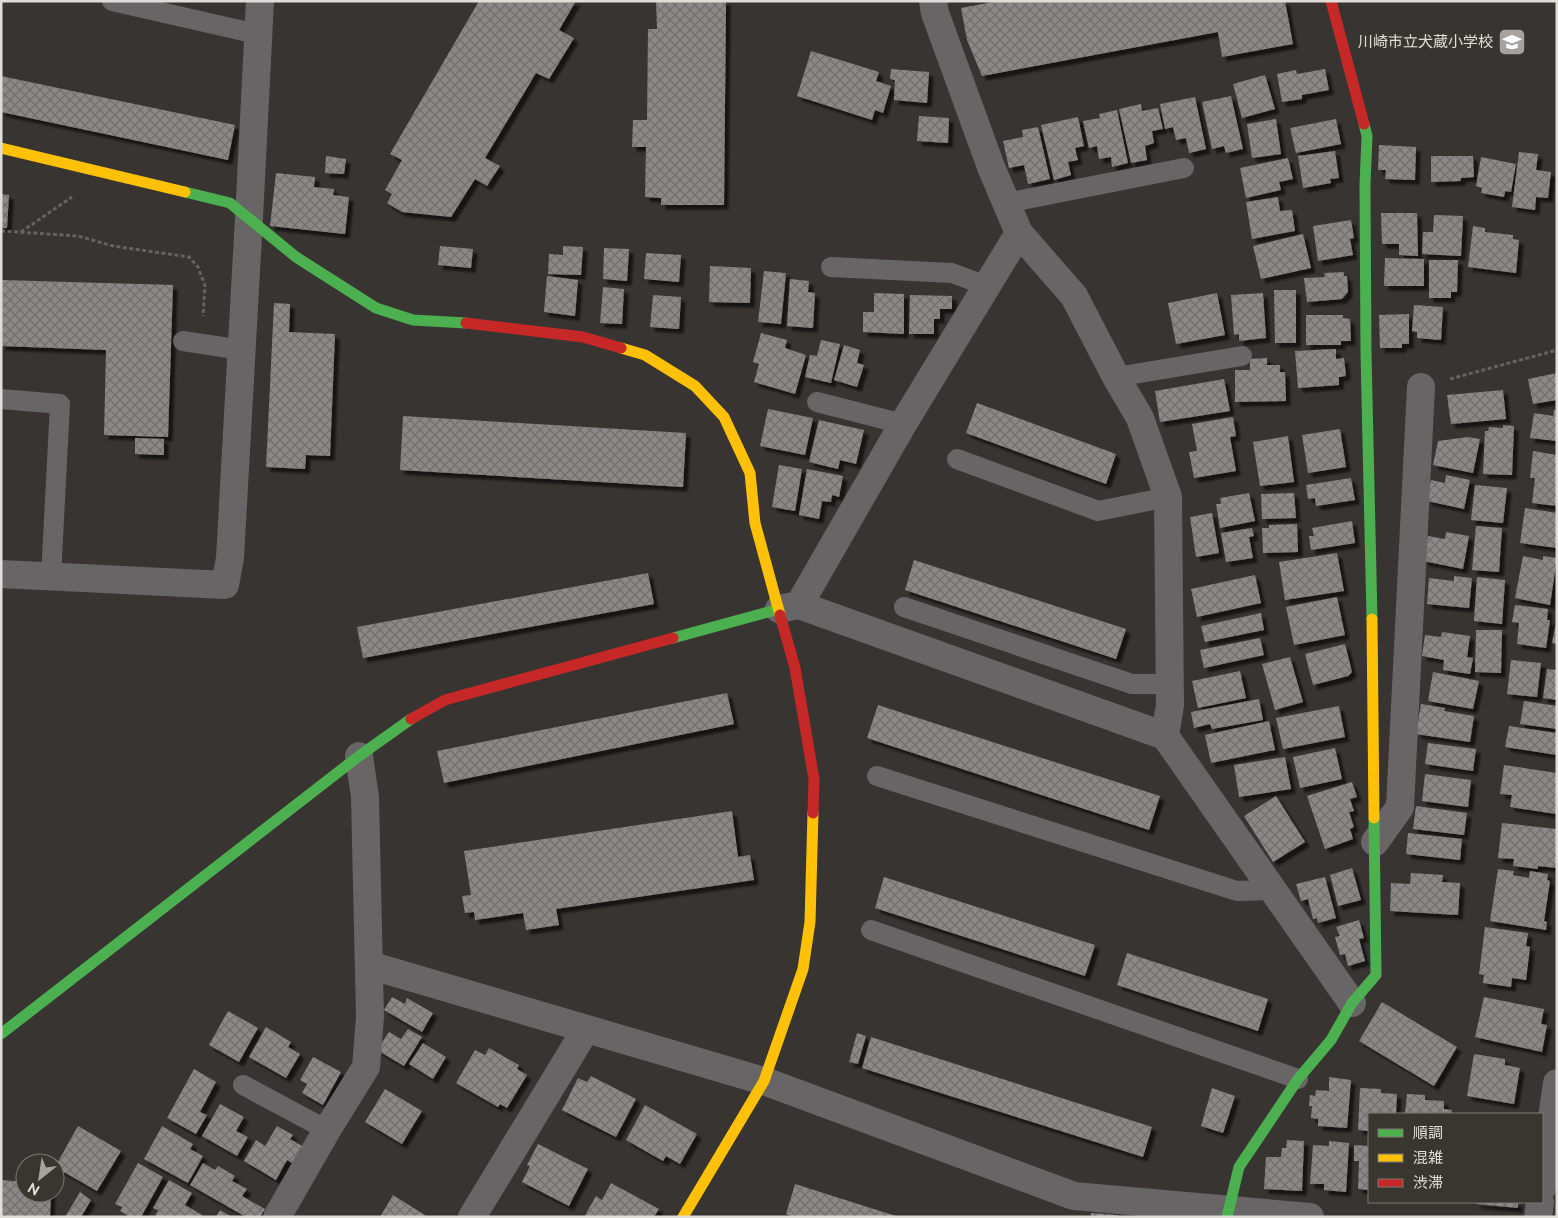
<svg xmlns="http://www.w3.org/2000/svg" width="1558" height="1218" font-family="Raleway,'Noto Sans JP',sans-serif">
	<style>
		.building { fill: url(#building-cross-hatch); filter: url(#shadow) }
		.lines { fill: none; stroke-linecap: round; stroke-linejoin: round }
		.path { stroke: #656361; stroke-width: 3; stroke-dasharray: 4 2.5; stroke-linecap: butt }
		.lane { stroke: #676565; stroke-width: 20 }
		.street { stroke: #676565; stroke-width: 28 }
		.fast { stroke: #4caf50; stroke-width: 11 }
		.slow { stroke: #ffc107; stroke-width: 11 }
		.jam { stroke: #c62828; stroke-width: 11 }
		.labels { text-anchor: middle; stroke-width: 5; stroke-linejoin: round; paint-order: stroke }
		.poi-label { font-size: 15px; fill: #e1deda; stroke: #39352f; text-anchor: end }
	</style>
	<defs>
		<pattern id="building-cross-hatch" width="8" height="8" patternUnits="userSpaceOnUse" patternTransform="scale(1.25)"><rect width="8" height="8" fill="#8b8887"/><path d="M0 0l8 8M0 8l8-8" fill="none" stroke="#72706e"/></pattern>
		<filter id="shadow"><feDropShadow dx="4.5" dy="4.5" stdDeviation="1" flood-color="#0009"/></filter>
	</defs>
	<rect width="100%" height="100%" fill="#373431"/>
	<!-- building -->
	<g class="building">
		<path d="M479 1H576L559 30 574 38 549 79 536 73 485 158 500 166 487 186 475 179 451 217 402 212 387 203 392 194 385 190 402 160 390 154Z"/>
		<path d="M656 1H726L724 205H661V198L645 197 646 147H632L633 120H647L648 29H657Z"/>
		<path d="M998 1H1285L1293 44 1222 57 1218 32 982 76 967 40 961 8Z"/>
		<path d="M811 51 879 72 876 81 891 86 883 113 875 110 872 120 797 96Z"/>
		<path d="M891 69 929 72 927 103 894 100 895 80 890 79Z"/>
		<path d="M1325 69 1329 90 1302 95V99L1282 102 1277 74 1296 70 1297 74Z"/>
		<path d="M1265 75 1275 109 1242 118 1233 84Z"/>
		<path d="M1 76 235 125 228 160 1 112Z"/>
		<path d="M1231 96 1243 149 1226 153 1224 146 1212 149 1202 102Z"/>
		<path d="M1195 97 1206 149 1189 153 1186 138 1176 140 1173 127 1165 129 1160 104Z"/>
		<path d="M1141 104 1142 111 1158 108 1163 129 1152 131 1154 143 1145 146 1147 160 1131 163 1119 109Z"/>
		<path d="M1117 110 1128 163 1112 167 1111 157 1099 159 1097 146 1089 148 1083 121 1100 118 1099 114Z"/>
		<path d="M919 116 949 118 948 143 917 141Z"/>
		<path d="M1078 117 1084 146 1075 148 1078 160 1068 162 1071 175 1054 180 1041 125Z"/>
		<path d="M1276 119 1281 154 1252 158 1247 124Z"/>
		<path d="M1336 119 1341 144 1296 153 1290 128Z"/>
		<path d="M1038 127 1050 179 1028 184 1024 165 1009 168 1003 141 1023 137 1022 130Z"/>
		<path d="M1379 145 1416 147 1415 180 1385 179 1386 170H1378Z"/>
		<path d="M1335 151 1339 178 1330 179 1331 183 1303 188 1298 156Z"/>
		<path d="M1519 152 1538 154 1536 170 1551 172 1548 198 1536 197 1535 210 1512 207Z"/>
		<path d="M326 156 346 159 344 174 325 173Z"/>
		<path d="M1431 156H1473L1474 177 1461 178V181L1431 182Z"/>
		<path d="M1481 157 1516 164 1511 192 1505 191 1504 197 1481 193 1482 188 1476 186Z"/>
		<path d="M1288 158 1293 179 1279 182 1281 190 1246 198 1240 168Z"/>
		<path d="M276 173 315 177 314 187 334 189 333 195 349 197 345 234 270 226Z"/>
		<path d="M1 194 9 195 7 228H1Z"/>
		<path d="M1278 197 1280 211 1292 210 1295 231 1252 239 1246 202Z"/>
		<path d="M1381 213H1417L1418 256 1399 255V244H1382Z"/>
		<path d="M1434 215 1463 216 1461 256 1422 254 1423 232H1433Z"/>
		<path d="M1351 220 1354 238 1350 239 1353 255 1318 261 1313 226Z"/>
		<path d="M1473 226 1485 228V232L1513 235V239L1519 240 1516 273 1468 267Z"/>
		<path d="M1303 234 1311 268 1261 279 1253 246Z"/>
		<path d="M440 246 473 249 471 268 438 265Z"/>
		<path d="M563 246 583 247 581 275 548 274 549 254 563 255Z"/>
		<path d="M604 248 629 249 627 281 603 279Z"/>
		<path d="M646 253 681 255 679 282 644 279Z"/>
		<path d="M1385 258 1424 259V286H1384Z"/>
		<path d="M1429 260H1458L1457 292H1451V298H1429Z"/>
		<path d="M710 266 751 268 750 303 709 302Z"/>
		<path d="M764 271 786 273 781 324 758 322Z"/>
		<path d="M1344 272V276H1347L1348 292 1342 299 1307 302 1304 278 1325 277 1324 273Z"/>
		<path d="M547 276 578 280 575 316 544 312Z"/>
		<path d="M790 279 809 281 808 292 815 293 813 328 787 326Z"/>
		<path d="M1 280 173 285 168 437 104 435 106 350 1 346Z"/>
		<path d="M603 287 624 289 622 324 600 323Z"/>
		<path d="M1274 290H1296V343H1275Z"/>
		<path d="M874 293 904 294V334L863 332V312H874Z"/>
		<path d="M1217 293 1225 335 1176 344 1168 303Z"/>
		<path d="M1263 293 1266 338 1239 341V334L1234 335 1231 295Z"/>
		<path d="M653 295 681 297 679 329 650 327Z"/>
		<path d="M910 295 952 296V309H940V319H934V334H909Z"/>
		<path d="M274 303 290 304 289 332 335 334 330 456 306 455 305 469 266 467Z"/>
		<path d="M1414 305 1443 307 1441 340 1417 338V332L1412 331Z"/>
		<path d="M1409 314V344H1402V348H1380L1379 315Z"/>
		<path d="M1306 315H1343V318L1350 319 1351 341H1341V345H1306Z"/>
		<path d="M761 333 787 340 785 348 806 355 795 394 754 382 759 364 753 362Z"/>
		<path d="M821 340 840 344 831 383 805 377 810 355 817 356Z"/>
		<path d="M844 345 860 350 857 363 864 365 857 387 834 380Z"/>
		<path d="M1336 349V359L1344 358 1346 376 1339 377V385L1298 388 1295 351Z"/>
		<path d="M1267 358V365H1280V372H1285L1286 401 1235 402V370H1250V359Z"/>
		<path d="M1557 373V400L1533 404 1528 379Z"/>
		<path d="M1224 379 1230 411 1160 422 1155 391Z"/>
		<path d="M1503 390 1506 419 1451 424 1447 395Z"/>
		<path d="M977 403 1116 454 1106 484 966 433Z"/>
		<path d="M768 409 813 418 805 455 760 446Z"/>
		<path d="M1554 410 1557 411V441L1530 438 1534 413 1553 416Z"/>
		<path d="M403 416 686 433 683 487 400 470Z"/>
		<path d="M1233 417 1236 436 1230 437 1236 471 1194 478 1189 452 1197 451 1192 424Z"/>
		<path d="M819 420 864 430 856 464 840 460 838 469 809 462Z"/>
		<path d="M1503 425 1514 426 1512 475 1483 474 1485 431H1488L1489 427 1503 428Z"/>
		<path d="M1340 429 1346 467 1308 473 1302 435Z"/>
		<path d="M1288 436 1294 482 1260 486 1253 442Z"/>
		<path d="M1468 437 1480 439 1473 473 1433 465 1438 441Z"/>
		<path d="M135 438 164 439V455L135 454Z"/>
		<path d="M1533 451 1557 455V506L1532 503 1535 478H1530Z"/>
		<path d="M779 465 802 469 795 511 772 507Z"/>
		<path d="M807 469 843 476 839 497 832 495 831 502 822 501 819 519 799 515Z"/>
		<path d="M1446 475 1470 480 1464 509 1427 501 1431 480 1445 483Z"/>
		<path d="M1351 478 1355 500 1316 506 1315 498 1308 499 1306 485Z"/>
		<path d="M1475 485 1507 488 1503 523 1471 520Z"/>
		<path d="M1249 493 1255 521 1220 528 1216 504H1221L1220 498Z"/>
		<path d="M1294 493 1296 518 1262 519 1261 494Z"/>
		<path d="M1525 508 1557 513V548L1520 543Z"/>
		<path d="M1212 513 1219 553 1196 557 1190 517Z"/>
		<path d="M1352 521 1355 543 1311 550 1309 536H1314L1312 528Z"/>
		<path d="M1297 524 1298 552 1263 553 1262 528H1269V525Z"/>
		<path d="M1476 526 1502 528 1499 572 1472 570Z"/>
		<path d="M1252 528 1254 536 1249 537 1253 558 1226 562 1221 533Z"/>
		<path d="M1446 532 1469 536 1463 569 1423 561 1428 536 1445 539Z"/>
		<path d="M1337 553 1344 591 1285 600 1279 562Z"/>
		<path d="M1523 556 1543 560V556L1557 558 1550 605 1515 598Z"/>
		<path d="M914 560 1126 629 1116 659 905 590Z"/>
		<path d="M648 573 654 604 363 658 357 627Z"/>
		<path d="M1255 575 1261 603 1197 617 1191 589Z"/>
		<path d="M1454 576 1472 578 1469 608 1427 604 1429 578 1454 581Z"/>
		<path d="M1477 577 1505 580 1502 624 1474 621Z"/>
		<path d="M1337 597 1345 635 1294 645 1286 607Z"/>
		<path d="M1515 605 1548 609 1547 620H1550L1546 648 1517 644 1519 623 1512 622Z"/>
		<path d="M1261 613 1264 630 1205 642 1201 626Z"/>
		<path d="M1556 624H1557V644L1552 643Z"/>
		<path d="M1476 630H1502L1501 673 1475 672Z"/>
		<path d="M1442 632 1470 636 1467 657 1473 658 1470 674 1443 670 1444 660 1422 656 1425 635 1441 637Z"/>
		<path d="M1260 638 1264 655 1204 668 1200 650Z"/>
		<path d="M1345 644 1352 672 1348 676 1313 685 1305 654Z"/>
		<path d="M1290 657 1303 702 1275 710 1262 664Z"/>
		<path d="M1511 660 1541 663 1537 697 1507 694Z"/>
		<path d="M1547 669 1557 670V700L1543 698Z"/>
		<path d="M1240 671 1246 698 1198 708 1192 681Z"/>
		<path d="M1433 672 1479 681 1473 709 1428 701Z"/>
		<path d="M727 693 734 724 444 783 437 751Z"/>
		<path d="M1259 699 1263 720 1212 729 1210 724 1194 728 1191 712Z"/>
		<path d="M1524 701 1557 706V729L1520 724Z"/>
		<path d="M1421 704 1445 708 1444 711 1474 716 1470 742 1416 734Z"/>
		<path d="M878 705 1160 796 1149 830 867 738Z"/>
		<path d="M1339 706 1345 737 1283 749 1276 718Z"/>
		<path d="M1269 721 1275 750 1211 763 1205 735Z"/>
		<path d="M1509 726 1557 733V755L1505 747Z"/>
		<path d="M1428 743 1476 749 1473 771 1425 764Z"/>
		<path d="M1335 748 1342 779 1300 788 1293 757Z"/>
		<path d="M1285 757 1291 789 1239 797 1234 765Z"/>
		<path d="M1504 765 1557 773 1556 814 1510 807 1512 795 1500 794Z"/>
		<path d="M1425 774 1471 780 1468 807 1422 801Z"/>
		<path d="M1352 782 1357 797 1350 799 1354 811 1349 812 1354 827 1350 829 1353 839 1325 849 1307 796Z"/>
		<path d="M1276 796 1305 842 1273 862 1244 816Z"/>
		<path d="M1416 806 1467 813 1464 835 1413 829Z"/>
		<path d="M732 811 738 857 750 855 754 880 556 909 559 925 526 930 523 913 475 920 474 912 465 913 462 896 471 895 464 851Z"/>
		<path d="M1502 823 1557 829V868L1538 866V869L1513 866 1514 859 1498 858Z"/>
		<path d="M1408 833 1462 839 1460 860 1406 854Z"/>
		<path d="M1352 868 1361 900 1338 906 1330 875Z"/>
		<path d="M1498 869 1514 871 1513 875 1529 878 1530 871 1548 874 1547 880 1550 881 1544 921 1547 922 1546 930 1490 921Z"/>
		<path d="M1411 873 1443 875 1442 882 1460 883 1458 915 1390 911 1391 883 1410 884Z"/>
		<path d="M884 877 1095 945 1085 976 875 908Z"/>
		<path d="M1325 877 1336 918 1318 923 1317 918 1313 919 1308 899 1301 901 1296 884Z"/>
		<path d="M1359 920 1364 938 1359 939 1365 961 1348 966 1345 954 1340 955 1335 937 1340 936 1336 927Z"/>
		<path d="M1485 927 1528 933 1526 946 1530 947 1526 980 1512 978 1511 987 1483 983 1484 975 1479 974Z"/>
		<path d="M1127 953 1268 999 1258 1031 1117 985Z"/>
		<path d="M392 997 405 1004 407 998 433 1013 422 1032 384 1010Z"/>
		<path d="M1484 997 1544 1009 1541 1024 1547 1025 1542 1052 1475 1037Z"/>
		<path d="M1382 1002 1457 1047 1434 1086 1359 1041Z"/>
		<path d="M228 1011 258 1028 239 1062 209 1045Z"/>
		<path d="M266 1027 291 1042 288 1047 300 1054 286 1078 249 1057Z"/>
		<path d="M408 1029 422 1037 404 1066 377 1050 389 1032 401 1039Z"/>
		<path d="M857 1033 866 1036 858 1064 849 1062Z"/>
		<path d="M871 1037 1152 1127 1143 1157 862 1068Z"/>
		<path d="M423 1043 446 1057 433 1079 409 1064Z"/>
		<path d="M489 1048 519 1065 517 1069 527 1075 507 1108 500 1104 498 1107 456 1083 475 1050 485 1055Z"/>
		<path d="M1474 1054 1505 1059V1065L1520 1068 1514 1104 1467 1096Z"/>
		<path d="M313 1057 341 1072 323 1105 302 1093 307 1084 300 1080Z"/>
		<path d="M194 1069 216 1082 200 1112 207 1115 196 1134 167 1118Z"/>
		<path d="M591 1076 636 1099 616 1137 562 1110 578 1078 587 1082Z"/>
		<path d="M1329 1077 1351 1080 1347 1128 1318 1126V1119L1311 1118 1312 1106H1309L1310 1095 1315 1096 1316 1090 1329 1091Z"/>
		<path d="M1212 1088 1235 1096 1223 1133 1201 1126Z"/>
		<path d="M1360 1088 1381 1089V1093L1397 1094 1396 1114H1369V1131L1358 1130Z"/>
		<path d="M385 1089 422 1111 402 1144 365 1122Z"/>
		<path d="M1407 1094 1425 1095V1100L1444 1101V1109L1452 1110 1451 1114H1405Z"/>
		<path d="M220 1104 244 1117 236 1131 248 1137 237 1156 202 1136Z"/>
		<path d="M645 1105 697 1134 680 1164 666 1156 663 1161 626 1140Z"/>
		<path d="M78 1126 121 1151 97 1191 55 1167Z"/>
		<path d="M162 1126 193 1144 190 1149 203 1156 188 1183 144 1159Z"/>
		<path d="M277 1126 293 1135 290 1139 302 1146 292 1163 287 1160 276 1180 244 1161 256 1140 265 1146Z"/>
		<path d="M1287 1140 1304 1141 1302 1191 1264 1189 1266 1157H1281L1282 1148H1286Z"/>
		<path d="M1329 1141 1349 1143 1346 1192 1324 1190V1184H1310L1313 1145 1329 1146Z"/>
		<path d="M538 1144 588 1169 569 1206 522 1182 530 1166 527 1165Z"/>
		<path d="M1354 1145 1369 1146V1190L1358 1189 1359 1161H1354Z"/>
		<path d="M138 1163 163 1177 141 1217H130L120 1211 122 1207 115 1204Z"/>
		<path d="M203 1163 215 1170 218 1166 235 1176 232 1181 247 1189 242 1196 265 1209 260 1217H246L190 1185Z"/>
		<path d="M1 1180 25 1182V1193H51L50 1217H1Z"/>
		<path d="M169 1180 192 1193 185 1205 202 1215 201 1217 155 1216 158 1210 153 1208Z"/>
		<path d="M611 1183 659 1209 654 1217H584L596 1196 602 1200Z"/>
		<path d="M795 1184 896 1216V1217H793L786 1214Z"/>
		<path d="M80 1192 91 1200 81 1217H65Z"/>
		<path d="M393 1195 428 1217H380Z"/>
		<path d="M1476 1202H1518V1208L1476 1204Z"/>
		<path d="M220 1210 232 1217H216Z"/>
		<path d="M1091 1213 1118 1215V1217H1091Z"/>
	</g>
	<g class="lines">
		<!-- path -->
		<g class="path">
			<path d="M1 231 78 236 113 246 189 257 198 267 205 286 203 316"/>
			<path d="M21 232 72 197"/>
			<path d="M1450 379 1557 350"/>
		</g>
		<!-- lane -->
		<g class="lane">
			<path d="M112 1 257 34"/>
			<path d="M1006 203 1184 168"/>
			<path d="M831 267 952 273 987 286"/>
			<path d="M183 341 242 350"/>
			<path d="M1116 377 1242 356"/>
			<path d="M1 399 60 404 51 577"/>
			<path d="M817 402 903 424"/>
			<path d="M957 459 1098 511 1168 497"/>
			<path d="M904 607 1132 684H1170"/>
			<path d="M877 776 1237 891 1272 890"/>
			<path d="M871 930 1298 1079"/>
			<path d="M243 1085 327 1130"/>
		</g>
		<!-- street -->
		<g class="street">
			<path d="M933 1 935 13 991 167 1019 233 1074 296 1116 377 1140 418 1168 497 1170 705 1165 736 1352 1003"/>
			<path d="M1 574 225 585 230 558 249 218 260 1"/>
			<path d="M799 605 1165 736"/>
			<path d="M779 609 799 605 903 424 1019 233"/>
			<path d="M1375 842 1400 807 1421 387"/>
			<path d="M369 965 764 1081 1074 1196 1310 1217"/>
			<path d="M1542 1188 1557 1083"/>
			<path d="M277 1217 327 1130 366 1067 370 1017 365 797 359 756"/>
			<path d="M472 1217 586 1029"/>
			<path d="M1538 1217 1540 1202"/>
		</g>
		<!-- fast -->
		<g class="fast">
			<path d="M1364 124 1367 136 1365 185 1366 353 1372 619"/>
			<path d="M185 192 230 203 296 257 376 308 413 320 466 323"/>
			<path d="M673 638 779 609"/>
			<path d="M1 1034 359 756 411 719"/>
			<path d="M1227 1217 1239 1167 1298 1079 1331 1040 1352 1003 1376 975 1374 818"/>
		</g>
		<!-- slow -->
		<g class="slow">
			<path d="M1 148 185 192"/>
			<path d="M621 348 645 355 695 386 724 417 750 473 755 523 780 615"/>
			<path d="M1372 619 1374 818"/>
			<path d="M683 1217 764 1081 803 969 810 922 813 813"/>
		</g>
		<!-- jam -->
		<g class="jam">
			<path d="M1331 1 1364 124"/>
			<path d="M466 323 583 337 621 348"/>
			<path d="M780 615 795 668 814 779 813 813"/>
			<path d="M411 719 445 700 673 638"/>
		</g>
	</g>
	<!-- icons -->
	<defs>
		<g id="school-square" transform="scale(1.4375)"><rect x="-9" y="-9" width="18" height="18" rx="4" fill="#a6a29f" stroke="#39352f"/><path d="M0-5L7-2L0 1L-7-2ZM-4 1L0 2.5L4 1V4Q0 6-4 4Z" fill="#fff"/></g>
	</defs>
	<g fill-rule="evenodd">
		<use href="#school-square" x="1512" y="42"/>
	</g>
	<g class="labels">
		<!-- poi labels -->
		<g class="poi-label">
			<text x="1493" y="47">川崎市立犬蔵小学校</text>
		</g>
	</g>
	<!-- border -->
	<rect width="1558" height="1218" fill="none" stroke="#e1deda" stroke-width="5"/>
	<!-- legend -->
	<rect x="1368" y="1113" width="175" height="90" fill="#39352f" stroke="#7c7973"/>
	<rect x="1378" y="1129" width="25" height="8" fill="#4caf50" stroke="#7c7973"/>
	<text x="1413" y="1138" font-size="15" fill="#e1deda">順調</text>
	<rect x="1378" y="1154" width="25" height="8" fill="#ffc107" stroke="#7c7973"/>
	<text x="1413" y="1163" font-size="15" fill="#e1deda">混雑</text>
	<rect x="1378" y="1179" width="25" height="8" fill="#c62828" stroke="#7c7973"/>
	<text x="1413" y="1188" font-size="15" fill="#e1deda">渋滞</text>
	<!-- north arrow -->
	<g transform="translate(40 1178) rotate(210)"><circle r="24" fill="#39352f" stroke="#7c7973"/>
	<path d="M0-4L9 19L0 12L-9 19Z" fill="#a6a29f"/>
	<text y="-8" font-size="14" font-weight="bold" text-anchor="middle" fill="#e1deda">N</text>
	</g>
</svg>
